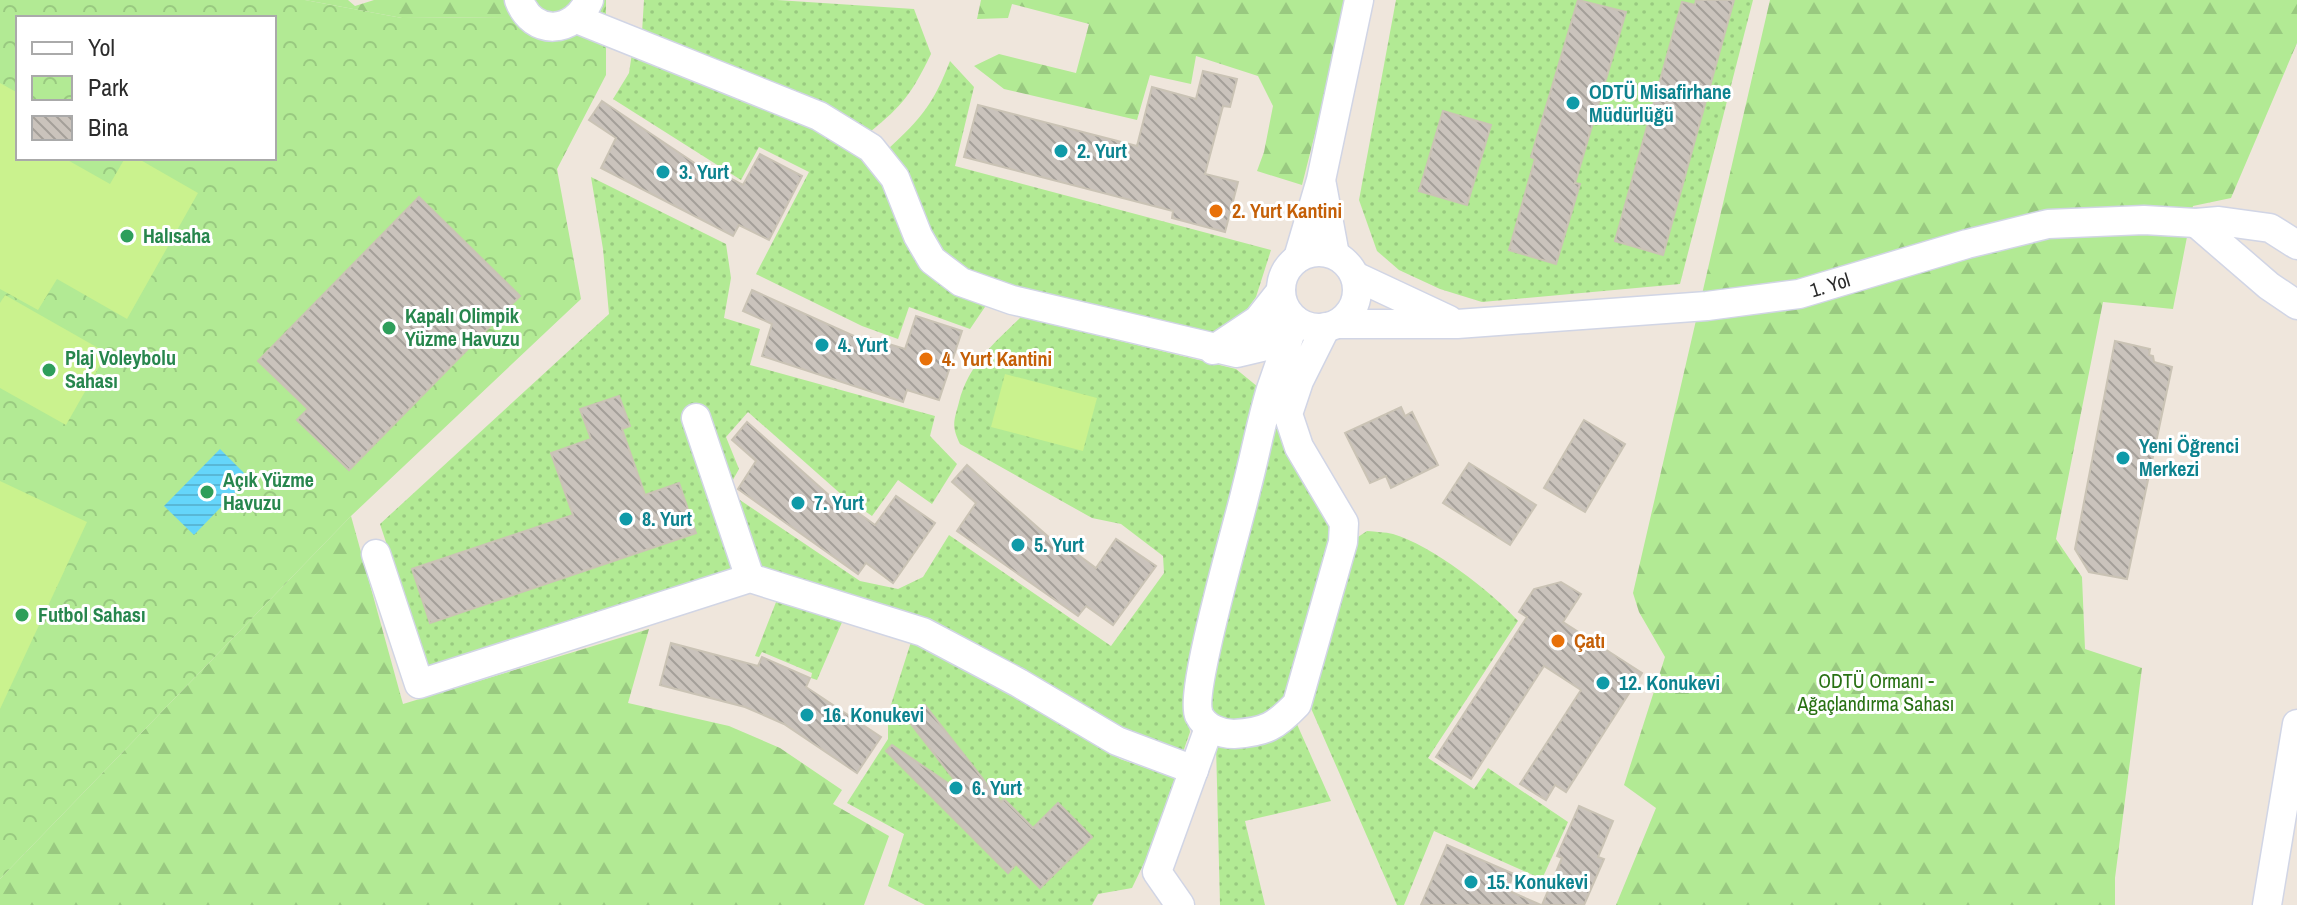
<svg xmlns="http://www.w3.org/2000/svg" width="2297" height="905" font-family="'Archivo Narrow',sans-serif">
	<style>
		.grass { fill: url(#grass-dots) }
		.forest { fill: url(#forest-firs) }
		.park { fill: url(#park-crowns); fill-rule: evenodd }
		.pitch { fill: #caf28e }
		.water { fill: url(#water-rules) }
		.building { fill: url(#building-back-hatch); stroke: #cac3b5; stroke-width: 2 }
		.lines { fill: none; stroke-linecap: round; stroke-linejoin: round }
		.minor-casing { stroke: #d1d5e5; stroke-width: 31 }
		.minor { stroke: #fff; stroke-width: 28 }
		.culture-dot { fill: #0f9aa8; stroke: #fff; stroke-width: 3 }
		.food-dot { fill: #e8710a; stroke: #fff; stroke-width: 3 }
		.leisure-dot { fill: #2e9e5b; stroke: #fff; stroke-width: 3 }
		.labels { text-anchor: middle; stroke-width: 6; stroke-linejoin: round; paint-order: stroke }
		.culture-label { font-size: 20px; font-weight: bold; fill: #0d838f; stroke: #fff; text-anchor: start }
		.food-label { font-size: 20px; font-weight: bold; fill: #c56008; stroke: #fff; text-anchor: start }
		.leisure-label { font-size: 20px; font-weight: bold; fill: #27864d; stroke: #fff; text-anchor: start }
		.street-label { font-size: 20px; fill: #2b2b2b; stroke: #fff }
		.park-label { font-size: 20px; fill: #287113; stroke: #fff }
	</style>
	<defs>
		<pattern id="grass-dots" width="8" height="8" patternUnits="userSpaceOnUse" patternTransform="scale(2)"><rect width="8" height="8" fill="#b2ea94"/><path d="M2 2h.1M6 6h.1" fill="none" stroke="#99c980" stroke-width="1.8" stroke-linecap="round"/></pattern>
		<pattern id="forest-firs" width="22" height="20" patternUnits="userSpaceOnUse" patternTransform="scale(2)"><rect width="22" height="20" fill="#b2ea94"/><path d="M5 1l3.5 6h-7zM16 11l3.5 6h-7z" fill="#99c980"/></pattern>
		<pattern id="park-crowns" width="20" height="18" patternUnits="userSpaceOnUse" patternTransform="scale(2)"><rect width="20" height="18" fill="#b2ea94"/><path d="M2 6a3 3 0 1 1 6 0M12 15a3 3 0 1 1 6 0" fill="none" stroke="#99c980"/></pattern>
		<pattern id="water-rules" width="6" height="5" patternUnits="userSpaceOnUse" patternTransform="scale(2)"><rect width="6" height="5" fill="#65d5fa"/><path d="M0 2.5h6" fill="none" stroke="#58b7d6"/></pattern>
		<pattern id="building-back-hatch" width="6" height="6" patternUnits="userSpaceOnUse" patternTransform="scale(2)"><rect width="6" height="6" fill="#cac3bc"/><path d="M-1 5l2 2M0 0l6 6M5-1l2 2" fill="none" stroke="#a49f99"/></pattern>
	</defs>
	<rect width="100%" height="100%" fill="#efe6dc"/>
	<!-- grass -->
	<g class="grass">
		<path d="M644 0H777L914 9 931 54C912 93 903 105 870 132L642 32Z"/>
		<path d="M1396 0H1753L1680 284 1482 302 1440 289 1399 270 1377 251 1359 200Z"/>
		<path d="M632 53 806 122 862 154 987 304 970 329 909 307 898 339 862 326 756 274 809 172 759 147 741 180 613 99 629 73Z"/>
		<path d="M950 61 974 87 955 166 1271 250 1256 297 1242 316 1208 338 996 286 967 273 944 256 888 149C921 119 934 103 950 61Z"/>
		<path d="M591 177 726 244 731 278 724 318 760 329 750 365 935 416 930 436 957 464 932 504 898 480 872 516 842 495 748 412 726 437 739 469 715 512 737 569 428 670 380 524 609 314 603 249Z"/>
		<path d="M1021 317 1236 369 1258 387 1184 694 1190 732 1183 752 1132 734 761 567 734 496 860 581 898 589 923 577 949 535 1111 646 1164 573 1163 556 1121 524 1092 518 960 444C951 426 954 421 959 402 968 365 994 343 1021 317Z"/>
		<path d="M1307 325 1316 328 1288 414 1344 523 1297 704 1227 734 1198 693 1213 619Z"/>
		<path d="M1367 531C1376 532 1385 532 1393 534 1431 545 1491 591 1518 621L1428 758 1474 789 1488 768 1568 822 1542 879 1434 831 1404 905H1397L1310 706 1355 539Z"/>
		<path d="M778 597 843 620 817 680 811 678 812 673 762 652 759 657 755 656Z"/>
		<path d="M911 642 1023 700 1120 759 1175 778 1145 861 1132 888 1098 894 1092 905H925L888 886 904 834 847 803 888 739V714Z"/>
		<path d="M1296 722 1331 801 1245 821 1265 905H1220L1216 744C1249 746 1273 749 1296 722Z"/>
	</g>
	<!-- forest -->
	<g class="forest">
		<path d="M305 0H348L355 6 374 0H507L511 17 402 18Z"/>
		<path d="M981 0H1346L1342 27 1302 185 1257 171 1264 152 1273 106 1258 76 1196 56 1191 84 1150 75 1137 120 1004 89 974 66 999 54 1076 73 1089 24 1012 4 1008 18 977 19Z"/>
		<path d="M1770 0H2297V43L2231 198 2193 206 2173 309 2103 302 2056 539 2082 577 2085 649 2142 668 2115 878V905H1616L1656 808 1624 785 1665 657 1639 612 1633 593Z"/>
		<path d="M351 516 403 704 649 629 628 703 729 726 780 748 842 790 833 804 889 836 864 905H0V879Z"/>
	</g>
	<!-- park -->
	<path class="park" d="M0 0H305L402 18 510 17 507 0H606V75L557 169 581 299 351 516 0 879ZM18 18H274V158H18Z"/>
	<!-- pitch -->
	<g class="pitch">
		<path d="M0 83 18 93V158H64L110 184 125 158H137L198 193 127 319 57 279 38 310 0 289Z"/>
		<path d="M5 295 107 353 66 425 0 388V303Z"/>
		<path d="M1005 374 1097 398 1083 451 991 427Z"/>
		<path d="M0 481 87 522 0 709Z"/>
	</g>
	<!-- water -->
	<path class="water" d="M220 449 249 478 194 535 164 506Z"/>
	<!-- building -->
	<g class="building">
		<path d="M1578 0 1626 12 1575 183 1580 184 1556 264 1509 250 1535 159 1531 157Z"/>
		<path d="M1696 0H1734L1663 255 1615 241 1682 2 1695 5Z"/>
		<path d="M1203 71 1237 79 1230 107 1223 106 1205 174 1238 182 1225 232 1172 218 1173 211 964 157 978 105 1137 146 1152 87 1196 99Z"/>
		<path d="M602 101 705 170 707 166 743 185 760 154 802 176 769 240 739 225 733 236 601 168 616 138 589 120Z"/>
		<path d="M1443 111 1491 125 1467 205 1419 191Z"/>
		<path d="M419 197 520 296 349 470 297 420 308 409 258 361Z"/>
		<path d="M752 290 865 341 866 337 905 349 916 316 962 331 939 400 907 390 903 402 762 356 772 324 743 311Z"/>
		<path d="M2115 341 2150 349 2149 355 2153 356 2154 362 2172 367 2127 579 2089 572 2075 549Z"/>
		<path d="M619 396 630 426 622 429 645 495 679 483 696 533 430 623 412 569 573 515 551 453 591 439 580 409Z"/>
		<path d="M1401 407 1405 416 1412 412 1438 465 1391 488 1386 476 1370 483 1345 433Z"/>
		<path d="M1584 420 1625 444 1585 512 1544 488Z"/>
		<path d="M747 422 840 505 842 501 875 525 896 496 935 523 893 583 866 563 858 574 738 489 756 461 732 440Z"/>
		<path d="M1469 463 1536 505 1510 545 1443 503Z"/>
		<path d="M967 465 1060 547 1062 543 1096 568 1116 539 1156 566 1113 625 1086 606 1078 616 957 531 976 503 952 482Z"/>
		<path d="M1561 582 1581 594 1563 622 1642 673 1566 792 1555 785 1546 800 1520 784 1581 690 1544 666 1471 779 1436 757 1527 617 1519 612 1534 589Z"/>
		<path d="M671 643 758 666 762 657 810 678 806 687 881 737 857 773 784 724 745 707 660 685Z"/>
		<path d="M925 705 1001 802 1004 799 1033 828 1058 803 1092 837 1040 888 1016 864 1008 873 886 751 892 745 967 796 907 719Z"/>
		<path d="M1579 806 1613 821 1598 857 1604 859 1584 905H1542L1562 858 1557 856Z"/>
		<path d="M1447 845 1514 874 1507 890 1541 905H1421Z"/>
	</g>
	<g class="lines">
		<!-- minor casing -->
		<g class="minor-casing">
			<g id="minor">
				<path d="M519 0C533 37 574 34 589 0"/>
				<path d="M577 19 819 116 871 148 895 178 918 236 932 260 961 282 1012 300 1237 353 1270 345 1290 320"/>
				<path d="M1322 185 1335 255"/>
				<path d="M2196 223 2269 286 2297 305"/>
				<circle cx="1319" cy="290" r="38"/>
				<path d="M1298 258 1321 180 1359 0"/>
				<path d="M1355 276 1449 320"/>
				<path d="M1295 320C1287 343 1279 366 1271 389 1261 422 1255 456 1246 490 1238 525 1189 691 1199 715 1205 728 1221 734 1234 734 1266 732 1276 726 1297 704L1343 542 1344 523 1299 447 1288 414 1299 381 1326 327"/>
				<path d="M1337 324H1457L1707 306 1799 294 1967 244 2048 224 2144 220 2196 223 2219 221 2270 228 2297 245"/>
				<path d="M1213 350 1258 320 1281 291"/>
				<path d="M696 418 750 578"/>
				<path d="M376 554 419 684 750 578 923 632 1019 683 1117 741 1194 770"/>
				<path d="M1180 905 1157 872 1209 728"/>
				<path d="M2267 905 2297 724"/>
			</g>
		</g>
		<!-- minor -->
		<use href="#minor" class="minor"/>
	</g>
	<!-- markers -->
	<g class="culture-dot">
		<circle cx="1573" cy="103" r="8"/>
		<circle cx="1061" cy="151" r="8"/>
		<circle cx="663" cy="172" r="8"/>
		<circle cx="822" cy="345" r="8"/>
		<circle cx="2123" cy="458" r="8"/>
		<circle cx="798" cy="503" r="8"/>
		<circle cx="626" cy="519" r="8"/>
		<circle cx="1018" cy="545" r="8"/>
		<circle cx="1603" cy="683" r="8"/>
		<circle cx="807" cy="715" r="8"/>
		<circle cx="956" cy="788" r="8"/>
		<circle cx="1471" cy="882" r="8"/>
	</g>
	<g class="food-dot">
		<circle cx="1216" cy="211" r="8"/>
		<circle cx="926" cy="359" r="8"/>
		<circle cx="1558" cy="641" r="8"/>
	</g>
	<g class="leisure-dot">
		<circle cx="127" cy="236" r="8"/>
		<circle cx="389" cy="328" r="8"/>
		<circle cx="49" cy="370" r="8"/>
		<circle cx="207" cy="492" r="8"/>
		<circle cx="22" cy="615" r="8"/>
	</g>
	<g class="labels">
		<!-- culture labels -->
		<g class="culture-label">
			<text x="1589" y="99">ODTÜ Misafirhane<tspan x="1589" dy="23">Müdürlüğü</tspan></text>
			<text x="1077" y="158">2. Yurt</text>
			<text x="679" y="179">3. Yurt</text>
			<text x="838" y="352">4. Yurt</text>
			<text x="2139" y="453">Yeni Öğrenci<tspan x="2139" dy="23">Merkezi</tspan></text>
			<text x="814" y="510">7. Yurt</text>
			<text x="642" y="526">8. Yurt</text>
			<text x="1034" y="552">5. Yurt</text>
			<text x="1619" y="690">12. Konukevi</text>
			<text x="823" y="722">16. Konukevi</text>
			<text x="972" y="795">6. Yurt</text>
			<text x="1487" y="889">15. Konukevi</text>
		</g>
		<!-- food labels -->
		<g class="food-label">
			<text x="1232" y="218">2. Yurt Kantini</text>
			<text x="942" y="366">4. Yurt Kantini</text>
			<text x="1574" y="648">Çatı</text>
		</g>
		<!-- leisure labels -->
		<g class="leisure-label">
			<text x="143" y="243">Halısaha</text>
			<text x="405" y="323">Kapalı Olimpik<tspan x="405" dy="23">Yüzme Havuzu</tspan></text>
			<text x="65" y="365">Plaj Voleybolu<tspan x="65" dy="23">Sahası</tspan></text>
			<text x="223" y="487">Açık Yüzme<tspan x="223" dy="23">Havuzu</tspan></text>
			<text x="38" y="622">Futbol Sahası</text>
		</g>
		<!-- street labels -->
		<g class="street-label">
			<text transform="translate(1830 285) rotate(-17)" y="7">1. Yol</text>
		</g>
		<!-- park labels -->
		<g class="park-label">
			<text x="1876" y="688">ODTÜ Ormanı -<tspan x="1876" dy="23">Ağaçlandırma Sahası</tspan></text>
		</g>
	</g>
	<!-- legend -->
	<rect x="16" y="16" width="260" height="144" fill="#ffffff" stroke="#aaaaaa" stroke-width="2"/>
	<rect x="32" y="42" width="40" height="12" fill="#ffffff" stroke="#aaaaaa" stroke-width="2"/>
	<text x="88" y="56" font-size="24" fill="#2b2b2b">Yol</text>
	<rect x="32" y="76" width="40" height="24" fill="url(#park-crowns)" stroke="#aaaaaa" stroke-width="2"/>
	<text x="88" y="96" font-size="24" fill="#2b2b2b">Park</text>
	<rect x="32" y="116" width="40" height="24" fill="url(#building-back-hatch)" stroke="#aaaaaa" stroke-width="2"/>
	<text x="88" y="136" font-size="24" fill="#2b2b2b">Bina</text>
</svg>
